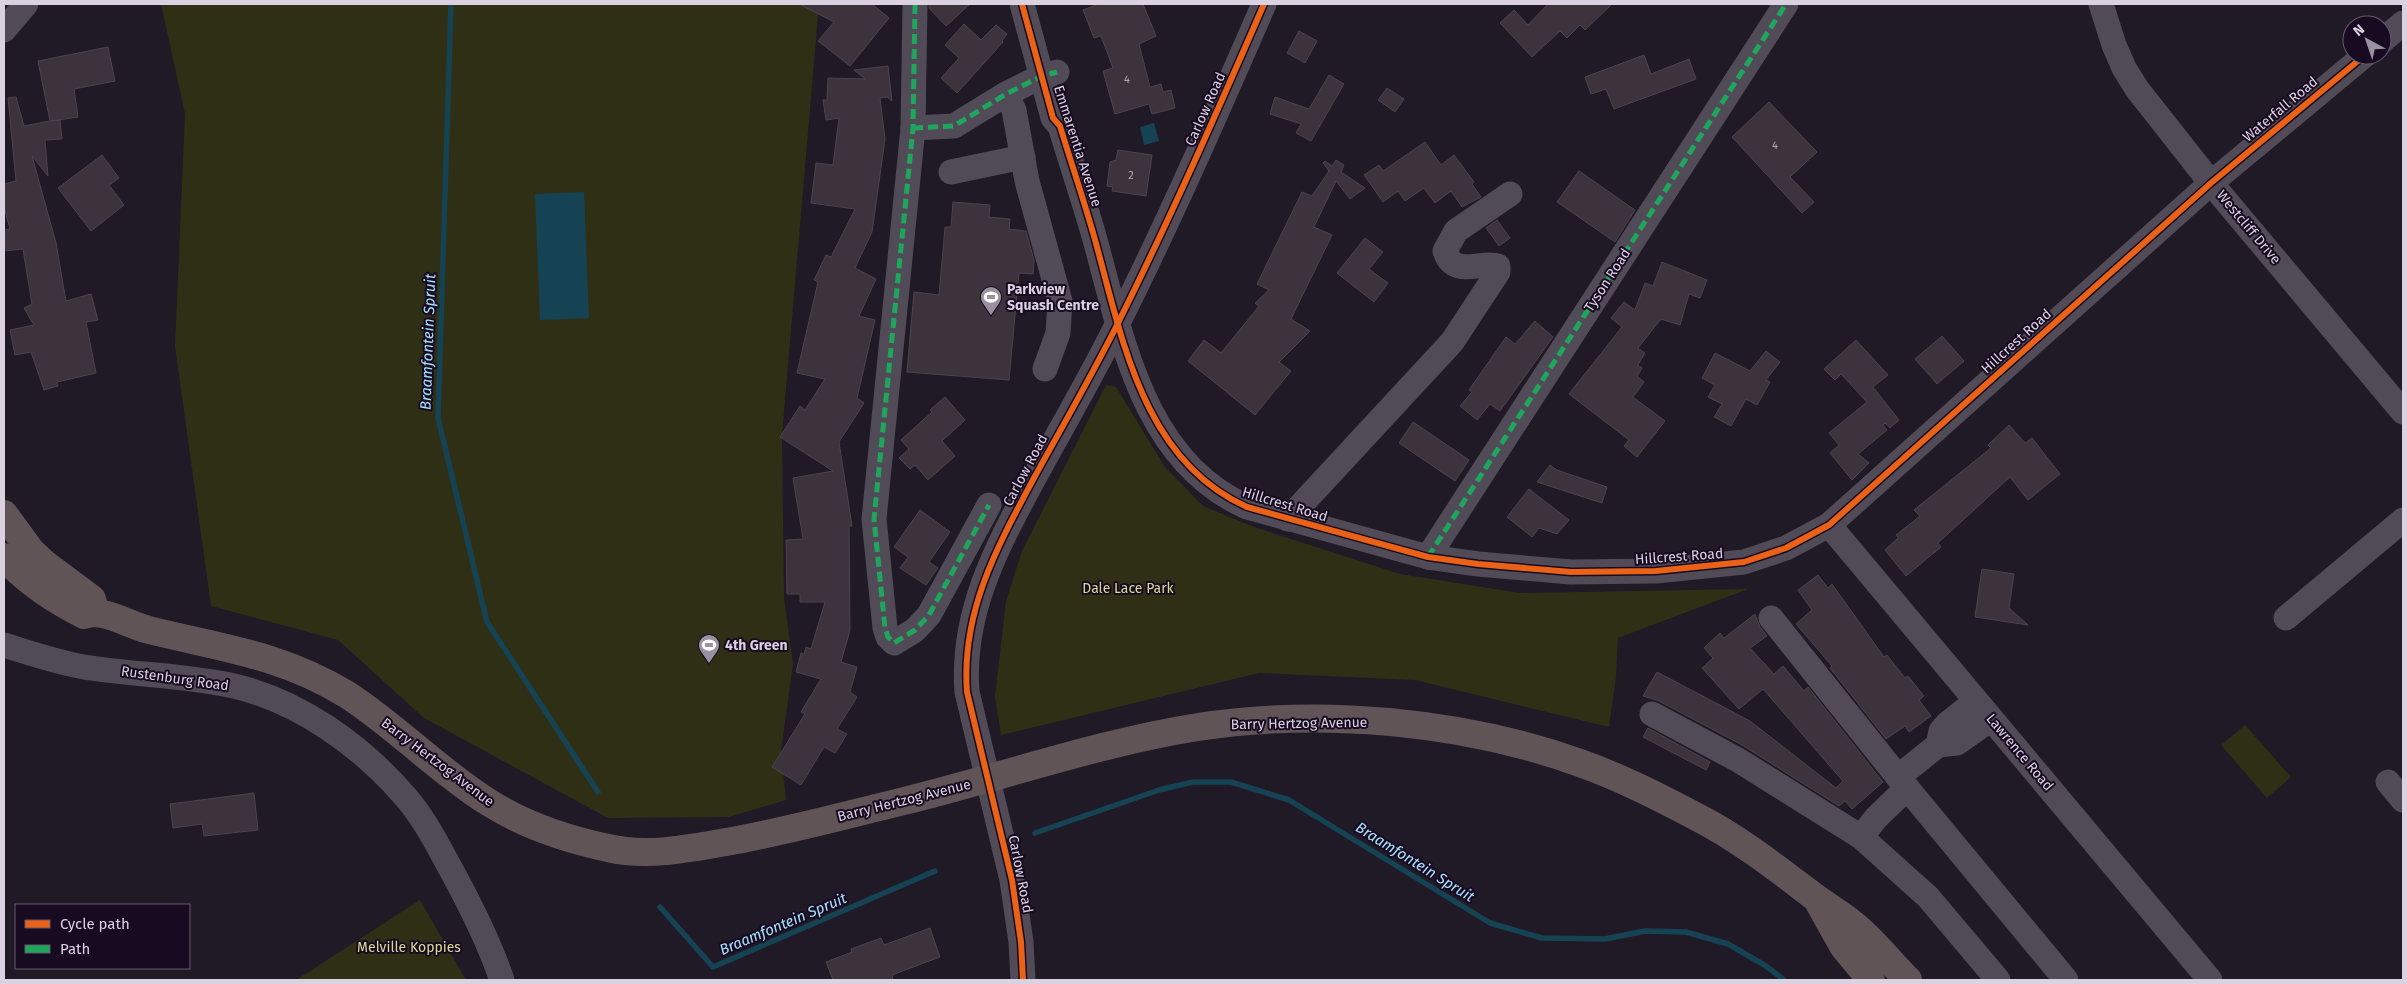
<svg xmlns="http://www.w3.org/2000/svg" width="2407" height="984" font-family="'Fira Sans',sans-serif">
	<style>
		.green { fill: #2f2f16 }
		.water { fill: #154354 }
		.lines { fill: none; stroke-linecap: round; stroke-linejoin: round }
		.stream { stroke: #154354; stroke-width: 5.5 }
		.building { fill: #3c333c; stroke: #4c434d }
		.minor { stroke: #504b56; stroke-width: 25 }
		.major { stroke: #605457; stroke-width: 28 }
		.quiet { stroke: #20a55d; stroke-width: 5; stroke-dasharray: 10 5; stroke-linecap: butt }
		.cycleway-casing { stroke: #180b21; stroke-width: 9 }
		.cycleway { stroke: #ea6118; stroke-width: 6 }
		.labels { text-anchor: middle; stroke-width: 4; stroke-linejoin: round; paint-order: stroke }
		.number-label { font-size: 11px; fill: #b2aab8 }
		.street-label { font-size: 14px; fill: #dad1e1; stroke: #180b21 }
		.poi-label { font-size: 14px; font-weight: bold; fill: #dad1e1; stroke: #180b21; text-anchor: start }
		.park-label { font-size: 14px; fill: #d7dd97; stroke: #180b21 }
		.water-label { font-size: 15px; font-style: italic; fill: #a5e3fe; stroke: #180b21 }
	</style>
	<rect width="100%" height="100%" fill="#201926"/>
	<!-- green -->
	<g class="green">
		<path d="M161 4H819L782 435 784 598 793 664 781 751 786 800 729 817 608 818 424 718 338 640 211 606 175 346 185 114Z"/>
		<path d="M1106 385 1116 387 1165 467 1203 506 1254 527 1400 574 1520 593 1748 589 1618 638 1616 677 1609 727 1415 680 1259 673 1001 735 995 696 1006 601 1022 551Z"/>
		<path d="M2245 725 2291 777 2267 798 2221 745Z"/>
		<path d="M420 900 466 980H296Z"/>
	</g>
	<!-- water -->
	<g class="water">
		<path d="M1154 123 1159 141 1144 145 1140 127Z"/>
		<path d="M584 192 589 318 540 320 535 194Z"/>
	</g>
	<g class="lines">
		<!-- stream -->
		<g class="stream">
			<path d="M451 4 438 418 487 622 598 792"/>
			<path d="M1035 833 1159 790 1193 782H1231L1289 800 1490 923 1542 938 1605 939 1645 931 1686 932 1728 944 1766 966 1784 980"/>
			<path d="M660 907 713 967 935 871"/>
		</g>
	</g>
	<!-- building -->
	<g class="building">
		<path d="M799 4H872L889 18 850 66 818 41 834 22Z"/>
		<path d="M929 4H970L946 26 929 8Z"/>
		<path d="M1099 4H1143L1156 36 1139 44 1150 87 1161 84 1163 92 1171 90 1175 108 1152 114 1149 104 1115 114 1103 71 1113 68 1101 36 1094 38 1083 10Z"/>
		<path d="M1548 4H1612L1585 30 1580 25 1567 38 1560 31 1532 57 1500 23 1514 10 1528 25Z"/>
		<path d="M964 24 981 40 996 25 1007 34 1002 41 1003 42 957 93 941 78 959 58 945 45Z"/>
		<path d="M1299 31 1317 41 1305 63 1287 53Z"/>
		<path d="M108 47 115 81 74 89 78 117 51 121 60 120 62 139 45 140 48 176 32 156 56 243 66 301 91 294 98 320 86 322 96 373 57 382 58 386 44 390 31 352 15 355 10 330 34 325 24 308 32 304 23 249 4 251V230L10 229 4 207V184L16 181 8 98 16 97 24 126 50 121 38 61Z"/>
		<path d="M1644 55 1651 74 1689 59 1696 79 1614 109 1606 89 1591 94 1585 77Z"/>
		<path d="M888 66 892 101 887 97 880 98 885 139 872 232 855 268 876 279 859 316 875 320 857 398 864 403 839 442 852 526H849L850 630 841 662 857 667 850 692 857 697 837 729 847 734 835 753 824 747 801 785 772 767 805 714 801 712 821 679 796 672 801 653 804 654 806 647 811 649 825 602H800V594H787L786 540 803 539 793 478 833 471 780 437 800 406 805 410 825 379 797 373 818 282 814 280 826 255 831 257 855 209 811 203 816 163 833 165 839 118 826 120 823 100H827L828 78 865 79 854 70Z"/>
		<path d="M1329 75 1344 84 1311 141 1296 133 1301 124 1270 114 1275 97 1309 109Z"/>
		<path d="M1387 88 1404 99 1395 112 1378 100Z"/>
		<path d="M1769 102 1817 152 1790 177 1814 202 1802 213 1732 137Z"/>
		<path d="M1425 142 1441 165 1454 155 1474 182 1472 184 1481 197 1462 207 1451 191 1435 203 1424 188 1405 201 1398 191 1383 202 1364 175 1379 165 1383 171Z"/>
		<path d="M1118 150 1152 155 1146 196 1112 191 1113 187 1107 186 1110 162 1116 160Z"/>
		<path d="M102 155 119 178 109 185 124 205 91 231 58 188Z"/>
		<path d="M1336 160 1344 165 1341 172 1365 188 1350 199 1336 181 1314 227 1332 235 1291 319 1310 331 1279 362 1291 371 1255 415 1188 361 1204 340 1221 353 1259 306 1255 303 1269 290 1257 284 1302 192 1312 196 1329 171 1323 163 1325 161 1332 166Z"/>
		<path d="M1579 171 1635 210 1615 242 1557 202Z"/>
		<path d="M953 202 990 205 989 217 1010 219 1009 229 1026 231 1034 260 1033 274 1019 273 1009 380 907 372 914 292 939 295 945 227H951Z"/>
		<path d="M1497 220 1510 238 1499 246 1486 228Z"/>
		<path d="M1365 238 1383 252 1369 269 1388 283 1374 302 1337 273Z"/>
		<path d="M1662 262 1707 280 1700 298 1689 294 1680 325 1661 319 1638 348 1645 353 1638 365 1642 368 1637 376 1644 382 1633 397 1665 421 1637 457 1624 446 1629 440 1569 394 1622 327 1611 318 1624 302 1635 310 1645 283 1653 286Z"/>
		<path d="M1535 321 1553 337 1500 411 1490 404 1477 420 1460 406 1472 392 1469 390 1506 337 1515 344Z"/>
		<path d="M1942 336 1964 361 1937 384 1915 359Z"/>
		<path d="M1856 340 1888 375 1873 387 1899 420 1890 428 1885 423 1883 425 1887 430 1858 454 1869 463 1852 480 1830 453 1839 445 1829 433 1867 402 1841 374 1835 380 1824 369Z"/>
		<path d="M1766 351 1780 362 1766 380 1770 382 1757 405 1746 399 1731 426 1714 417 1722 404 1708 397 1715 385 1702 378 1715 353 1750 371Z"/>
		<path d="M945 397 965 420 942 441 955 456 928 480 915 465 910 469 899 458 909 449 901 440 932 412 930 410Z"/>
		<path d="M1413 422 1469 460 1455 481 1399 443Z"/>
		<path d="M2009 425 2025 443 2032 438 2060 474 2028 500 2010 477 1938 543 1941 547 1906 576 1885 550 1898 538 1896 535 1920 516 1914 510 1991 448 1988 445Z"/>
		<path d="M1550 465 1557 470 1607 487 1602 503 1537 482Z"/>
		<path d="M1529 489 1569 520 1557 534 1539 528 1532 537 1507 517Z"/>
		<path d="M920 510 950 532 929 562 938 568 926 585 900 568 908 557 894 547Z"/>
		<path d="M1982 569 2014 574 2009 608 2028 625 1975 617Z"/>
		<path d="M1818 575 1828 588 1832 584 1884 657 1887 655 1905 678 1908 676 1924 696 1919 700 1931 716 1909 732 1905 726 1886 739 1830 668 1832 666 1796 624 1812 610 1798 590Z"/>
		<path d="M1755 614 1760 627 1767 636 1750 648 1774 674 1783 666 1804 691 1808 687 1883 782 1852 809 1845 801 1839 806 1742 745 1659 701 1643 696 1657 672 1750 721 1836 788 1843 781 1763 689 1739 709 1702 668 1713 658 1704 648 1720 633 1724 638Z"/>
		<path d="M1648 728 1710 762 1706 770 1643 737Z"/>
		<path d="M254 793 258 830 204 836 202 824 173 828 170 804Z"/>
		<path d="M930 928 940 957 892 975 893 980H833L826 962 852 952 851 949 881 938 884 945Z"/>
	</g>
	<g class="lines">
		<!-- minor -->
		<g class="minor">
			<path d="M915 4 913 128 874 519 885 628 888 637 894 643 915 630 929 615 989 505"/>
			<path d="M1022 4 1053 118 1060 126C1072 166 1086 206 1097 247 1123 343 1145 462 1247 507L1428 557 1478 564 1571 572 1656 571 1744 562 1786 548 1829 525 2211 183 2365 55"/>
			<path d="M2101 4 2114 45 2124 68 2137 89 2211 183 2403 412"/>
			<path d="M4 30 26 4"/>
			<path d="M2382 41 2403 23"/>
			<path d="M1006 94 1014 110 1027 181 1060 301 1058 333 1045 369"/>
			<path d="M913 128 954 126 1006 94 1042 76 1057 72"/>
			<path d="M951 172 1023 157"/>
			<path d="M1288 519 1452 342 1498 272V266C1481 260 1454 279 1445 251L1456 231 1510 194"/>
			<path d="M1829 525 2210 980"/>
			<path d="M1428 557 1786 4"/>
			<path d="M1771 618 1898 777 2066 980"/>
			<path d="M2286 618 2403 520"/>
			<path d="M4 645C30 653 56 662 84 667 133 675 184 675 234 686 299 701 360 745 403 794 422 815 435 840 448 864 469 902 488 939 502 980"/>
			<path d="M1652 714 1738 760 1861 837 1928 897 1998 980"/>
			<path d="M1938 745 1957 743 1991 719"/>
			<path d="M1898 777 1938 745 1941 731 1947 724 1976 701"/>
			<path d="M2388 782 2403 800"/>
			<path d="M1861 837 1876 818 1907 788"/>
			<path d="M1023 980 1021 942 1012 880 967 692C961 612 997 547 1034 478 1062 427 1091 377 1117 325 1170 219 1217 112 1264 4"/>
		</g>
		<!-- major -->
		<g class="major">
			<path d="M4 514 31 551 45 564 92 599 95 611"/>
			<path d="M4 557C26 581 54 600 84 615 104 608 128 625 149 630 221 648 280 654 346 694 396 726 437 770 488 802 524 825 566 839 608 848 646 857 688 849 726 842 784 832 842 816 900 802 999 778 1097 743 1198 727 1321 708 1463 721 1580 763 1620 777 1659 797 1697 817 1738 838 1775 867 1812 895 1828 907 1845 916 1860 930 1877 945 1892 964 1908 980"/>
			<path d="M1819 903 1843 946 1871 980"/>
		</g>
		<!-- quiet -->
		<g class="quiet">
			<path d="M915 4 913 128 874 519 885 628 888 637 894 643 915 630 929 615 989 505"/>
			<path d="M913 128 954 126 1006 94 1042 76 1057 72"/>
			<path d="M1428 557 1786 4"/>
		</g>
		<!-- cycleway casing -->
		<g class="cycleway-casing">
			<g id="cycleway">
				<path d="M1022 4 1053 118 1060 126C1072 166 1086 206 1097 247 1123 343 1145 462 1247 507L1428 557 1478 564 1571 572 1656 571 1744 562 1786 548 1829 525 2211 183 2365 55"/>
				<path d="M1023 980 1021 942 1012 880 967 692C961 612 997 547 1034 478 1062 427 1091 377 1117 325 1170 219 1217 112 1264 4"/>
			</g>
		</g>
		<!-- cycleway -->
		<use href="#cycleway" class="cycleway"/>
	</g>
	<!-- icons -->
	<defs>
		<g id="stadium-pin" transform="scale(1.125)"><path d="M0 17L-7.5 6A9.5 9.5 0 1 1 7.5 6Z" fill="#9991a0" stroke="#180b21"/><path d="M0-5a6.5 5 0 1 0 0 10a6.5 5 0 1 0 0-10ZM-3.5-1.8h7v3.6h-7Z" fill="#fff"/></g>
	</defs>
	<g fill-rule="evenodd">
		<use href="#stadium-pin" x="991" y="297"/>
		<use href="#stadium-pin" x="709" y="645"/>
	</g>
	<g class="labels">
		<!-- number labels -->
		<g class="number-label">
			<text x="1127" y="83">4</text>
			<text x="1775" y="149">4</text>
			<text x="1131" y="179">2</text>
		</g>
		<!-- street labels -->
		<g class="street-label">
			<text transform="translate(1205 109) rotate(-66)" y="5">Carlow Road</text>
			<text transform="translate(2280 109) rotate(-40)" y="5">Waterfall Road</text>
			<text transform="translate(1078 146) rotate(72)" y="5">Emmarentia Avenue</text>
			<text transform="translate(2249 227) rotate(50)" y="5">Westcliff Drive</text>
			<text transform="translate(1607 280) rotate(-57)" y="5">Tyson Road</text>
			<text transform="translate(2016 341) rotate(-42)" y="5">Hillcrest Road</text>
			<text transform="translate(1025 470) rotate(-62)" y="5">Carlow Road</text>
			<text transform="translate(1285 504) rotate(17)" y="5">Hillcrest Road</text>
			<text transform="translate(1679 556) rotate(-4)" y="5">Hillcrest Road</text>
			<text transform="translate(175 678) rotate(8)" y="5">Rustenburg Road</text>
			<text transform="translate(1299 723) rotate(-1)" y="5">Barry Hertzog Avenue</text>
			<text transform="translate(2020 752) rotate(50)" y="5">Lawrence Road</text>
			<text transform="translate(438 762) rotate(37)" y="5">Barry Hertzog Avenue</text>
			<text transform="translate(904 800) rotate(-14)" y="5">Barry Hertzog Avenue</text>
			<text transform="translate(1021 874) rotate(79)" y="5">Carlow Road</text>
		</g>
		<!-- poi labels -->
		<g class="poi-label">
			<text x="1007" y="294">Parkview<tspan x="1007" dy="16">Squash Centre</tspan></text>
			<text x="725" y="650">4th Green</text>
		</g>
		<!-- park labels -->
		<g class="park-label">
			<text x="1128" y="593">Dale Lace Park</text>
			<text x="409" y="952">Melville Koppies</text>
		</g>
		<!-- water labels -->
		<g class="water-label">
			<text transform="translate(428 342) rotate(-88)" y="5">Braamfontein Spruit</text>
			<text transform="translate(1415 862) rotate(32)" y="5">Braamfontein Spruit</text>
			<text transform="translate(783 924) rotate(-23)" y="5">Braamfontein Spruit</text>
		</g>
	</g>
	<!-- border -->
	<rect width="2407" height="984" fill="none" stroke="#dad1e1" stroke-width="10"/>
	<!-- legend -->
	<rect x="15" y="904" width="175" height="65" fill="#180b21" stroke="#665a6e"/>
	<rect x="25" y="920" width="25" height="8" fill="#ea6118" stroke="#665a6e"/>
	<text x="60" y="929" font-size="15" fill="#dad1e1">Cycle path</text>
	<rect x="25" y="945" width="25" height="8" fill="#20a55d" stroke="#665a6e"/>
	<text x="60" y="954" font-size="15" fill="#dad1e1">Path</text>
	<!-- north arrow -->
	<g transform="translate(2367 40) rotate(320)"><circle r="24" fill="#180b21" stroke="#665a6e"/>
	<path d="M0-4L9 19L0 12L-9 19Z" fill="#9991a0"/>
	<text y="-8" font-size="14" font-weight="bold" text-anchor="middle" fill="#dad1e1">N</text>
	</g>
</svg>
